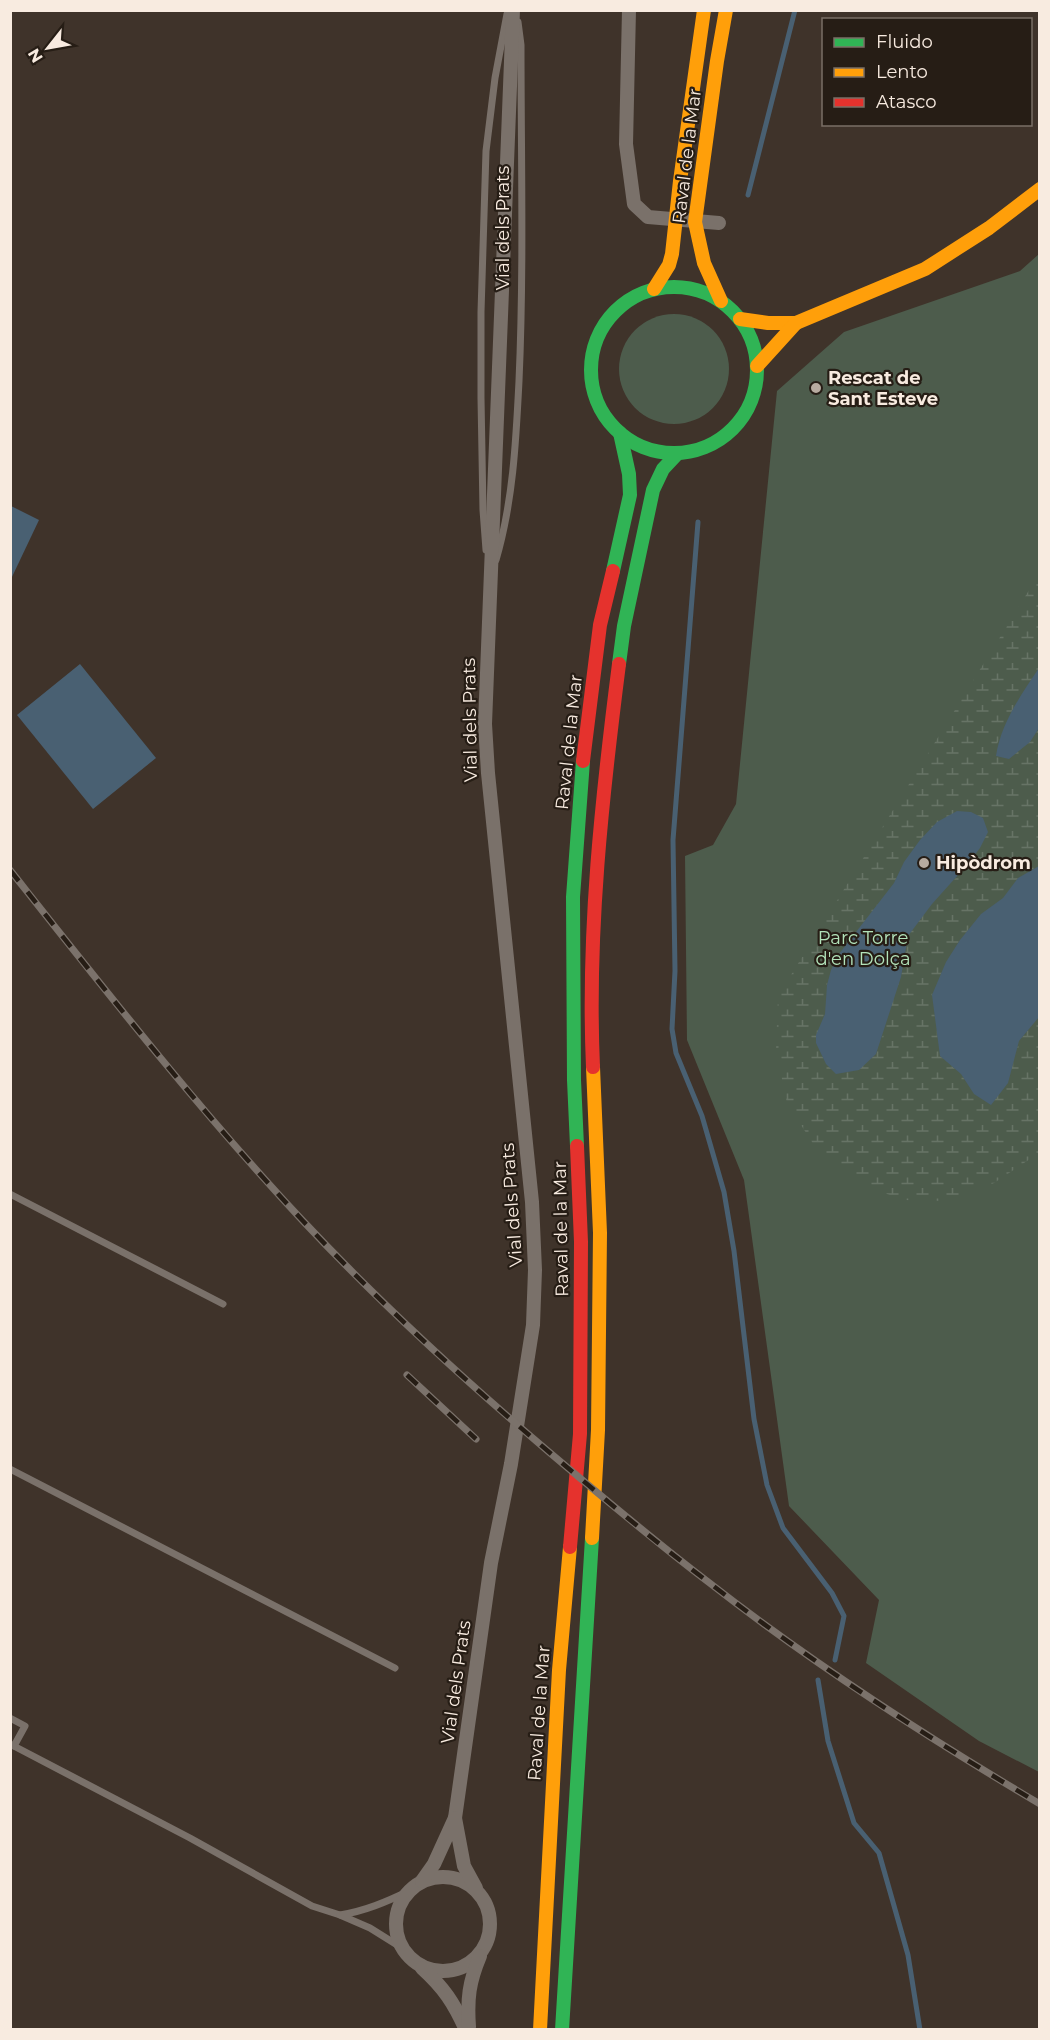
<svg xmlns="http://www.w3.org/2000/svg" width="1050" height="2040" font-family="Montserrat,sans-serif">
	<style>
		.green { fill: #4d5c4c }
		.wetland { fill: url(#wetland-marsh); fill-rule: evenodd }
		.water { fill: #496072 }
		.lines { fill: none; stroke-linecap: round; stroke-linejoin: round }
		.stream { stroke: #496072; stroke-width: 5 }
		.lane { stroke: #7a716a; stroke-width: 7 }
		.street { stroke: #7a716a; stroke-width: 14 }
		.fast { stroke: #30b455; stroke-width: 14 }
		.slow { stroke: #ff9f0a; stroke-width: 14 }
		.jam { stroke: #e5322d; stroke-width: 14 }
		.rail-casing { stroke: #7b726b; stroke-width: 7 }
		.rail { stroke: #261d15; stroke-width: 4.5; stroke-dasharray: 14; stroke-linecap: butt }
		.poi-dot { fill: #b7aba0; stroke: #261d15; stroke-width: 2 }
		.labels { text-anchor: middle; stroke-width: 4.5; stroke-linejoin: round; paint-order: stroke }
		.street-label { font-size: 18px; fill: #f8ebe0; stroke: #261d15 }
		.poi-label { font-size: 18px; font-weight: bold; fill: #f8ebe0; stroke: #261d15; text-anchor: start }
		.park-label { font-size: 18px; fill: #b3e3ba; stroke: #261d15 }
	</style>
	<defs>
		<pattern id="wetland-marsh" width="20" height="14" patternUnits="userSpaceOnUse" patternTransform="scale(1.5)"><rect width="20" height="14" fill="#4d5c4c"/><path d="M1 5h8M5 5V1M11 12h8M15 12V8" fill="none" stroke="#677466"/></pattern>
	</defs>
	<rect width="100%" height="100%" fill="#3f332a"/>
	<!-- green -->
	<g class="green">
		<path d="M1039 254V1772L979 1741 866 1663 879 1600 789 1506 744 1180 687 1040 685 856 713 845 736 804 777 391 844 332 1020 271Z"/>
		<circle cx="674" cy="369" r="55"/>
	</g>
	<!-- wetland -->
	<path class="wetland" d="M1039 574V668L1011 713 997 744 1030 742 1039 728V866L1018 878 1003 898 981 914 960 940 946 962 932 995 940 1056 961 1074 974 1094 1008 1083 1019 1041 1039 1017V1153L994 1183 946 1201 905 1200 860 1185 817 1150 787 1103 776 1051 778 996ZM920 840 980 848 967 865 918 921 908 936 885 1029 876 1054 826 1064 816 1043 822 1020 825 1014 827 985 831 970 839 955 894 883 904 862Z"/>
	<!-- water -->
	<g class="water">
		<path d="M11 506 39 520 11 579Z"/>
		<path d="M80 664 156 758 93 809 17 715Z"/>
		<path d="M1039 668V728L1030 742 1009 759 996 756C1001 723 1021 695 1039 668Z"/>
		<path d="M957 811 971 812 983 818 988 832 980 848 967 865 932 904 908 936 901 977 876 1054 859 1070 836 1074 826 1064 816 1043V1035L825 1014 827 985 831 970 839 954 894 883 904 862 920 840 937 822Z"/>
		<path d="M1039 866V1017L1019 1041 1008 1083 991 1105 974 1094 961 1074 940 1056 932 995 946 962 960 940 981 914 1003 898 1018 878Z"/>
	</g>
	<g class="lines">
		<!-- stream -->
		<g class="stream">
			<path d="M748 195 795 10"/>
			<path d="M698 522 673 840 675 971 672 1029 676 1053 702 1116 724 1192 734 1251 754 1419 767 1485 783 1528 832 1593 844 1616 835 1660"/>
			<path d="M818 1680 828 1741 854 1823 879 1853 908 1955 920 2030"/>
		</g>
		<!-- lane -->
		<g class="lane">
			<path d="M486 550 483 510 481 398V312L486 151 495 78 507 14"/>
			<path d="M496 560C513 502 516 441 519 381 524 269 521 157 521 45L518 22"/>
			<path d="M10 1194 223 1304"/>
			<path d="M10 1469 395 1668"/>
			<path d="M10 1718 25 1726 14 1746"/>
			<path d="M10 1744 190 1838 312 1906 340 1915"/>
			<path d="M402 1948 370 1928 340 1915C365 1911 386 1902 409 1891"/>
		</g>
		<!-- street -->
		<g class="street">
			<path d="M629 10 626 144 634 204 648 217 719 223"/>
			<path d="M455 1818 491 1563 511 1464 533 1325 535 1270 532 1202 488 773 485 724 513 10"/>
			<circle cx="443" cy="1924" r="47"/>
			<path d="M422 1881 434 1864 455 1818 464 1866 476 1888"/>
			<path d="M422 1968C444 1988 454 2003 466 2030"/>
			<path d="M469 2027C467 1999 469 1982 480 1956"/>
		</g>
		<!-- fast -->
		<g class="fast">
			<circle cx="674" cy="370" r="83"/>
			<path d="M613 571 630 495 629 474 620 433"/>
			<path d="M619 664 624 626 653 490 663 469 678 453"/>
			<path d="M577 1146 574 1080 573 897 583 761"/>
			<path d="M562 2030 592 1538"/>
		</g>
		<!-- slow -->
		<g class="slow">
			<path d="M654 289 669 265 672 254 680 181 704 10"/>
			<path d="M721 301 704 263 695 222 717 61 726 10"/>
			<path d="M740 319 768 323H796L925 269 989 228 1040 189"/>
			<path d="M757 366 796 323"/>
			<path d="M592 1538 598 1430 600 1233 593 1067"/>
			<path d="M540 2030 559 1670 570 1547"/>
		</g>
		<!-- jam -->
		<g class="jam">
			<path d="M583 761 600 625 613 571"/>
			<path d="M593 1067C587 933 602 797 619 664"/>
			<path d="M570 1547 580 1434 581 1242 577 1146"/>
		</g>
		<!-- rail casing -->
		<g class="rail-casing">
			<g id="rail">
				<path d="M10 870C105 990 199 1110 303 1221 380 1303 463 1379 549 1452 601 1496 653 1540 707 1581 812 1663 925 1736 1040 1804"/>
				<path d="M407 1375 476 1439"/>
			</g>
		</g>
		<!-- rail -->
		<use href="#rail" class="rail"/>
	</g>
	<!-- markers -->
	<g class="poi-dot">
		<circle cx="816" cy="388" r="6"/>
		<circle cx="924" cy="863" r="6"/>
	</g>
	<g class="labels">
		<!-- street labels -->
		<g class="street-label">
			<text transform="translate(687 156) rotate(-83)" y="6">Raval de la Mar</text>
			<text transform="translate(503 228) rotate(-90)" y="6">Vial dels Prats</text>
			<text transform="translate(470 720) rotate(-91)" y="6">Vial dels Prats</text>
			<text transform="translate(569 742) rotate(-84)" y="6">Raval de la Mar</text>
			<text transform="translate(512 1205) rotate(-94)" y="6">Vial dels Prats</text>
			<text transform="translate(561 1229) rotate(-91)" y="6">Raval de la Mar</text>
			<text transform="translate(456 1682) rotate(-82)" y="6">Vial dels Prats</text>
			<text transform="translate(539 1713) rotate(-86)" y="6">Raval de la Mar</text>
		</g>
		<!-- poi labels -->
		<g class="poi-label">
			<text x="828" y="384">Rescat de<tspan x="828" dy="21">Sant Esteve</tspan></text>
			<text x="936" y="869">Hipòdrom</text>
		</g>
		<!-- park labels -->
		<g class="park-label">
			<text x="863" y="944">Parc Torre<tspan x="863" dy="21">d'en Dolça</tspan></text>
		</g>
	</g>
	<!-- border -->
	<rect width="1050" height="2040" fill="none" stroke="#f8ebe0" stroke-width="24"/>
	<!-- legend -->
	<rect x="822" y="18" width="210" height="108" fill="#261d15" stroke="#7a6f66" stroke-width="1.5"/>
	<rect x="834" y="38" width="30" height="9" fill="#30b455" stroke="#7a6f66" stroke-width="1.5"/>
	<text x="876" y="48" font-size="18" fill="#f8ebe0">Fluido</text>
	<rect x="834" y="68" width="30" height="9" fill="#ff9f0a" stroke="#7a6f66" stroke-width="1.5"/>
	<text x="876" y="78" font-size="18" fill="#f8ebe0">Lento</text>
	<rect x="834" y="98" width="30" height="9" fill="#e5322d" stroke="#7a6f66" stroke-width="1.5"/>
	<text x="876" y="108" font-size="18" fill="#f8ebe0">Atasco</text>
	<!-- north arrow -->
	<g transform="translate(48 48) rotate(239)" stroke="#261d15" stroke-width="4.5" paint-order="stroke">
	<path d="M0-4.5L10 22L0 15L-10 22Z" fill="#f8ebe0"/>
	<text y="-9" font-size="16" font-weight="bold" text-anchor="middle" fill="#f8ebe0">N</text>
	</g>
</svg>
